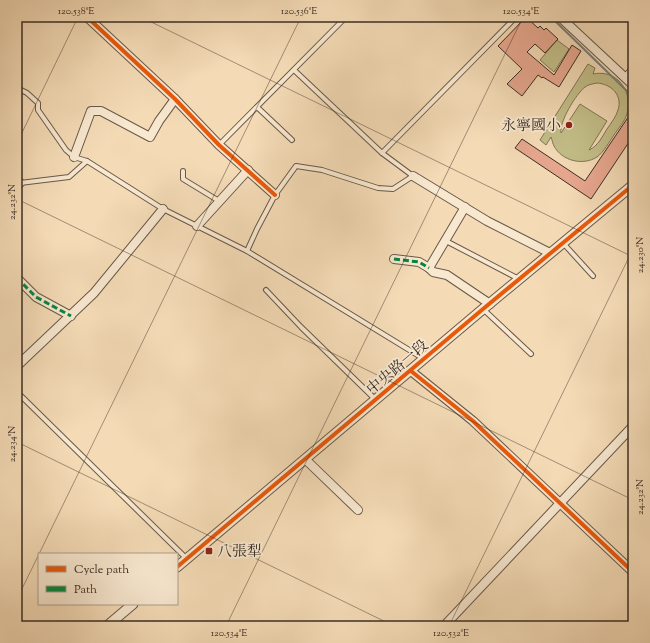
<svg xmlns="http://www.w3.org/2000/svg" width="650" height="643" font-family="'Sorts Mill Goudy','Noto Serif TC',serif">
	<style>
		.green { fill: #c3be88; stroke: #7f7656; fill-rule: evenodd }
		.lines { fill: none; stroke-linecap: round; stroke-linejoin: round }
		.stream { stroke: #78817d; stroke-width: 2 }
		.building { fill: #e7a78f; stroke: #3b2e25 }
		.service-casing { stroke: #695949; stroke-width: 6 }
		.minor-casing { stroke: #695949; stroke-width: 10 }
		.tertiary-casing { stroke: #695949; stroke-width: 11 }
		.service { stroke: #f8e8d0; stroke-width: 4 }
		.minor { stroke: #f8e8d0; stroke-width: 8 }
		.tertiary { stroke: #f8e8d0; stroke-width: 9 }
		.quiet { stroke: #00873e; stroke-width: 3; stroke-dasharray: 6 3; stroke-linecap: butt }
		.cycleway-casing { stroke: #f8e8d0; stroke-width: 6 }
		.cycleway { stroke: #e8590c; stroke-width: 4 }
		.ticks { fill: none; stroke: #3b2e25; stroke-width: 1; stroke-opacity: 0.45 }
		.poi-dot { fill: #8f2418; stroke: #f8e8d0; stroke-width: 1.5 }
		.labels { text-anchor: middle; stroke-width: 3.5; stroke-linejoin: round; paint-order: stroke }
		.poi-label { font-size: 15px; fill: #3b2e25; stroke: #f8e8d0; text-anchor: end }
		.street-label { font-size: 15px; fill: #3b2e25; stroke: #f8e8d0 }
		.neatline { fill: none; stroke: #3b2e25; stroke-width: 1.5 }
		.ticks-label { font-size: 10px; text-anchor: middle; fill: #3b2e25 }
	</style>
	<rect width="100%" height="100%" fill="#f4dbb6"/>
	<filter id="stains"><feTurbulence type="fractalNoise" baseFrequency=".005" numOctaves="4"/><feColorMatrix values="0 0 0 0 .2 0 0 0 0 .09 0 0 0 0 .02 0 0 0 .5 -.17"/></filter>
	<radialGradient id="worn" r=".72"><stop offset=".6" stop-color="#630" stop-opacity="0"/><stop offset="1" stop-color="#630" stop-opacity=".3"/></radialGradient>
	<!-- green -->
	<g class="green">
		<path d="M557 40 569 49 554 72 540 60Z"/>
		<path d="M588 64 595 68 593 74C602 72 611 74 618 80 628 89 630 102 627 114 625 121 618 129 614 135 609 142 604 152 597 157 583 166 562 161 554 146 553 144 552 140 551 137L546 145 540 140ZM597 83C611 84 623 95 618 110 616 117 611 123 607 129 602 137 598 146 589 150L607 121 580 104 561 133C559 122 576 94 585 87 589 84 593 84 597 83Z"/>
	</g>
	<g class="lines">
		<!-- stream -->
		<path class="stream" d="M551 17 633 97"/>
	</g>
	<!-- building -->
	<g class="building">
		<path d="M526 17 538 28 540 26 544 30 546 28 558 39 545 53 535 44 527 52 554 75 572 45 581 51 559 87 543 77 542 78 538 75 522 96 507 84 522 69 498 46Z"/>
		<path d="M633 110V136L591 199 515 148 522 139 585 181Z"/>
	</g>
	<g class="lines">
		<!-- service casing -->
		<g class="service-casing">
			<g id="service">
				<path d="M17 88 27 93 38 103V110L66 150 74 157 87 161 163 209 247 251 424 359"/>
				<path d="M257 107 292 140"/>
				<path d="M219 145 346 17"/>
				<path d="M382 153 516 17"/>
				<path d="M183 171V179L219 201"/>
				<path d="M20 183 69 177 87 161"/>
				<path d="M446 241 519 279"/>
				<path d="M563 243 593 276"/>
				<path d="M247 251 257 229 275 195 296 166 322 170 378 188 393 189 413 176 382 153 294 70"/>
				<path d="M266 290 301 327 376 400"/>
				<path d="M483 309 531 354"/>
				<path d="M17 392 187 559"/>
			</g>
		</g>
		<!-- minor casing -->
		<g class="minor-casing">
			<g id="minor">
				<path d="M87 17 175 99 219 145 275 195"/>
				<path d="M560 17 633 85"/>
				<path d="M626 78 633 70"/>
				<path d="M74 157 91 111H101L150 137 159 121 175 99"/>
				<path d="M413 176 487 221 550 253"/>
				<path d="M17 181 20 183"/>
				<path d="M465 207 429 268 433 272 447 275 490 304"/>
				<path d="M197 226 248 170"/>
				<path d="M394 259 419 262 429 268"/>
				<path d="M17 278 36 297 71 316"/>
				<path d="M17 366 94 293 163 209"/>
				<path d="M411 371 473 421 633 572"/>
				<path d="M305 459 358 510"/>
				<path d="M444 626 633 426"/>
			</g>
		</g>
		<!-- tertiary casing -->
		<g class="tertiary-casing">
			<g id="tertiary">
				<path d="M177 567 483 309 633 185"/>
				<path d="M107 626 133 604"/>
			</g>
		</g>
		<!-- service -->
		<use href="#service" class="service"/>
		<!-- minor -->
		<use href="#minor" class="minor"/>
		<!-- tertiary -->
		<use href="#tertiary" class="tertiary"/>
		<!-- quiet -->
		<g class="quiet">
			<path d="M394 259 419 262 429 268"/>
			<path d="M17 278 36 297 71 316"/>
		</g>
		<!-- cycleway casing -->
		<g class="cycleway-casing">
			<g id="cycleway">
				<path d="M87 17 175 99 219 145 275 195"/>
				<path d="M411 371 473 421 633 572"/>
				<path d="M177 567 483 309 633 185"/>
			</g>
		</g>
		<!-- cycleway -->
		<use href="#cycleway" class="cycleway"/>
	</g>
	<!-- ticks -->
	<path class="ticks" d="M141 17 633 257M17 143 78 17M17 199 633 500M17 442 394 626M39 554 301 17M17 599 39 554M226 626 523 17M449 626 633 249"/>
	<!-- markers -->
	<g class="poi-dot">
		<circle cx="569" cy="125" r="4"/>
		<rect x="205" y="547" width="8" height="8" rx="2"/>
	</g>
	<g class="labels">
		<!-- poi labels -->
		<g class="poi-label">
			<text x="561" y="130">永寧國小</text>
			<text x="217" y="556" text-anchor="start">八張犁</text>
		</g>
		<!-- street labels -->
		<g class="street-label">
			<text transform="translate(397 367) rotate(-40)" y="5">中央路一段</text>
		</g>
	</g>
	<!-- margin -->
	<rect width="650" height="643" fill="none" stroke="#f4dbb6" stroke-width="44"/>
	<!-- legend -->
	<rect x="38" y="553" width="140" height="52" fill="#f8e8d0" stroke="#ac9e8c"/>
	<rect x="46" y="566" width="20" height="6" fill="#e8590c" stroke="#ac9e8c"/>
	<text x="74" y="573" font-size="12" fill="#3b2e25">Cycle path</text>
	<rect x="46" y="586" width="20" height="6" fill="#00873e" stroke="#ac9e8c"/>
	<text x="74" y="593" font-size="12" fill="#3b2e25">Path</text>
	<rect x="22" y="22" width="606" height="599" class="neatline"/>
	<g class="ticks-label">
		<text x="76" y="14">120.538°E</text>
		<text x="299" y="14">120.536°E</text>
		<text x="521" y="14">120.534°E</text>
		<text transform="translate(11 202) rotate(-90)" y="4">24.232°N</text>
		<text transform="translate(639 255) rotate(-90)" y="4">24.230°N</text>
		<text transform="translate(11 444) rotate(-90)" y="4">24.234°N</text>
		<text transform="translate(639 497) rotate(-90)" y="4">24.232°N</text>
		<text x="229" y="636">120.534°E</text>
		<text x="451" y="636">120.532°E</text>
	</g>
	<rect width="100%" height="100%" filter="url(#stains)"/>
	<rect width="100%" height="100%" fill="url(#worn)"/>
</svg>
